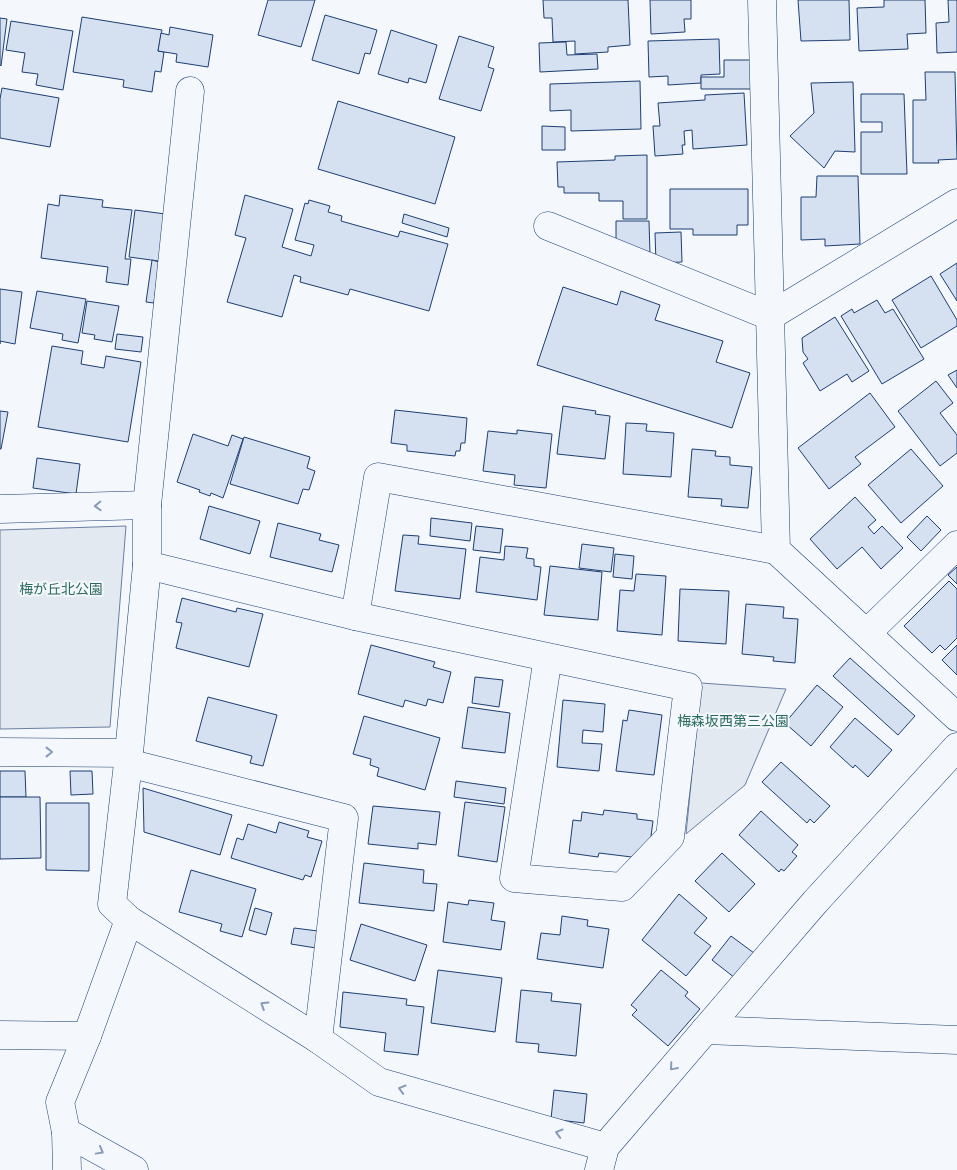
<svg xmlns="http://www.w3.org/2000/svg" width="957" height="1170" font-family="'Fira Sans Condensed','Noto Sans JP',sans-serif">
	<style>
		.green { fill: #e3e9f0; stroke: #687fa3 }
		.building { fill: #d5e0f0; stroke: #1d3f73 }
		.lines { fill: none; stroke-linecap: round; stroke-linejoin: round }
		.minor-casing { stroke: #1d3f73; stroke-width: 29 }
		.minor { stroke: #f4f7fb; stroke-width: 28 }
		.oneway { stroke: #889bb7 }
		.labels { text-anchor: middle; stroke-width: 4; stroke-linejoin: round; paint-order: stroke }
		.park-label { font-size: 14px; fill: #2c6c60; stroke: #f4f7fb }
	</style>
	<rect width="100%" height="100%" fill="#f4f7fb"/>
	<!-- green -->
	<g class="green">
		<path d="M126 526 110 727 0 729V530Z"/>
		<path d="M701 683 786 689 745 785 686 834Z"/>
	</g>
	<!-- building -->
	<g class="building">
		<path d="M268 0H315L301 47 258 35Z"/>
		<path d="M543 0H628L630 45 608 47V52L575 54V41L553 42 552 18H544Z"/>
		<path d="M650 0H691V19H684L685 32 651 34Z"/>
		<path d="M798 0H849L850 40 801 41Z"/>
		<path d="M884 0H925L926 33 907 34 908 49 859 51 857 8 884 7Z"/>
		<path d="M948 0H957V52L937 53 936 23 949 22Z"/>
		<path d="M325 15 377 30 370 54 365 53 359 74 312 60Z"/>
		<path d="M82 17 162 30 158 51 164 52 161 72 155 71 152 92 123 87 124 80 73 72Z"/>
		<path d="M0 18 7 19 1 66 0 65Z"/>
		<path d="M11 21 73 31 63 90 36 85 38 74 22 72 25 53 6 50Z"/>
		<path d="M170 27 213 35 208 67 176 62 177 54 158 51 161 33 169 35Z"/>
		<path d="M391 30 437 45 426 83 409 78 408 83 378 74Z"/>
		<path d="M459 36 494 47 488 67 494 69 481 111 439 99Z"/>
		<path d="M719 39 720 74 701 75V83L668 85V76L649 77 648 41Z"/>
		<path d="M566 42 567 55 597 54 598 69 540 72 539 43Z"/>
		<path d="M724 60H752V89H701V77H724Z"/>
		<path d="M925 72H955L957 159 938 160 939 163H913V100H926Z"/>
		<path d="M640 81 641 129 571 131V110L550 111V84Z"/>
		<path d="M853 82 855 152 835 151 824 168 790 136 814 113 811 83Z"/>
		<path d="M2 88 59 98 50 147 0 138V99Z"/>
		<path d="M744 93 747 145 693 149 692 130 684 131 685 145H682L683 154 655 156 653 126H660L658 103 705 100V95Z"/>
		<path d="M861 94H904L907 174H861V132H882V122H861Z"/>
		<path d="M338 101 455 137 435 204 318 169Z"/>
		<path d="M542 126 565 127V150H542Z"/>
		<path d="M647 155V219H623V201H599V193H564V187H558L557 162 615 160V156Z"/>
		<path d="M817 176H858L860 244 825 246V239L801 240V197H816Z"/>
		<path d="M670 189H748V225H737V235H693V229H670Z"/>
		<path d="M60 195 103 200 102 207 132 210 125 259H131L128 285 106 282 108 267 41 258 48 204 59 206Z"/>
		<path d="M245 195 293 209 282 247 311 256 314 245 295 240 305 203 308 204 309 200 330 206 328 212 342 216 341 221 398 237 400 231 448 244 429 311 350 289 348 295 300 282 301 277 294 275 282 317 227 302 246 238 235 235Z"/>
		<path d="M135 210 173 215 166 262 129 257Z"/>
		<path d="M404 214 449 228 447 237 402 223Z"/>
		<path d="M616 221H649L650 254 616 247Z"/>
		<path d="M681 232 682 262 656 263 655 233Z"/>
		<path d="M152 260 159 262 154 303 146 302Z"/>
		<path d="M957 263V301L940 274Z"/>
		<path d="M931 276 957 320V326L921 348 892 300Z"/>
		<path d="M563 287 617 305 621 291 660 305 655 320 723 341 716 362 750 373 732 428 537 365Z"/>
		<path d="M0 289 22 292 15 344 0 341V344Z"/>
		<path d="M37 291 86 299 78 343 62 340 63 334 30 328Z"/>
		<path d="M877 300 885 313 893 309 924 359 882 384 841 316 852 309 854 313Z"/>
		<path d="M87 301 119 306 112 342 94 339 95 335 82 333Z"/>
		<path d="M835 317 869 371 852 382 847 374 820 391 803 363 808 359 803 352 802 338Z"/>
		<path d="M117 334 143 337 141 352 115 349Z"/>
		<path d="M52 346 83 351 81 364 104 368 106 356 141 362 128 442 38 427Z"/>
		<path d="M957 370V388L948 375Z"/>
		<path d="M936 381 953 403 940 413 957 435V453L940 466 898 411Z"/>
		<path d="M870 393 895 427 855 457 861 464 829 489 798 448Z"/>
		<path d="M563 406 596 411 595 414 610 416 605 459 557 454Z"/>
		<path d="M395 410 467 418 465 443H461L460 451H456L455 456 407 451V445L391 443Z"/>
		<path d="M0 411 8 412 1 449H0Z"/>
		<path d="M626 423 647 424 646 431 674 433 671 477 623 474Z"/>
		<path d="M517 430 552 434 546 488 514 485 515 475 483 471 488 431 517 434Z"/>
		<path d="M193 434 228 446 232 435 243 439 223 498 211 493 210 496 199 492 200 490 177 482Z"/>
		<path d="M244 437 310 457 307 468 315 471 309 490 303 489 298 504 230 484Z"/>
		<path d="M692 449 716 451 715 456 730 457V465L752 467 748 508 721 506 722 499 688 497Z"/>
		<path d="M911 449 943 486 901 523 868 485Z"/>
		<path d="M37 458 80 464 76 494 33 488Z"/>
		<path d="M855 497 876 520 868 527 874 534 882 526 903 548 881 569 862 547 837 569 810 539Z"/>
		<path d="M209 506 260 521 250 554 200 539Z"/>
		<path d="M927 516 941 530 921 551 907 537Z"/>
		<path d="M431 518 472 523 470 541 430 536Z"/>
		<path d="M278 523 321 534 319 540 339 545 332 572 270 557Z"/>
		<path d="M476 526 503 529 500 553 473 550Z"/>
		<path d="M403 535 419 536 418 544 466 549 460 599 395 591Z"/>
		<path d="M582 544 614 548 611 572 579 568Z"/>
		<path d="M505 546 528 548 526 558 534 559V566L541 567 537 600 476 592 480 557 504 560Z"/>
		<path d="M615 554 634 556 632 579 613 577Z"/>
		<path d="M550 566 602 572 598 620 544 615Z"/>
		<path d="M957 567V584L948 575Z"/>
		<path d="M636 574 666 576 662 635 617 631 620 590 634 591Z"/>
		<path d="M949 581 957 589V638L945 650 940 645 932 653 904 626Z"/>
		<path d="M680 589 729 591 726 644 678 641Z"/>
		<path d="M182 598 236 612 237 608 263 614 249 667 176 648 182 623 176 622Z"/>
		<path d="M746 604 784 607 783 618 798 619 795 663 773 661 774 657 742 654Z"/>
		<path d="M371 645 435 662 433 667 451 672 443 703 428 699 426 706 405 700 403 707 358 694Z"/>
		<path d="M957 645V675L942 660Z"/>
		<path d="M850 658 915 716 898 735 833 676Z"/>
		<path d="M475 677 503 680 499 707 472 703Z"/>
		<path d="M817 685 843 707 811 746 785 723Z"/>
		<path d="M208 697 277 715 263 766 250 763 252 756 196 741Z"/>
		<path d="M563 700 605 704 603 732 583 730 582 743 602 744 599 771 557 767Z"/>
		<path d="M468 707 510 713 505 753 462 748Z"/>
		<path d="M629 710 662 715 654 775 616 771 623 720 627 721Z"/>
		<path d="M364 716 440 738 425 790 377 776 379 768 370 765 371 759 353 754Z"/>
		<path d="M855 718 892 750 868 777 855 765 853 768 830 747Z"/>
		<path d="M781 762 830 806 814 823 810 819 807 823 762 782Z"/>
		<path d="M0 771H25L26 797H0Z"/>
		<path d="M70 771H92L93 794 71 795Z"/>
		<path d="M456 781 506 788 504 804 454 797Z"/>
		<path d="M143 788 232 815 220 855 144 832Z"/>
		<path d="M0 797H40L41 858 0 859Z"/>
		<path d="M465 802 505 807 497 862 458 856Z"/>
		<path d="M46 803H89V871L46 870Z"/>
		<path d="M373 806 440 812 436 845 418 843V849L368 844Z"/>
		<path d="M604 810 637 814V819L653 821 648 859 599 853 598 857 569 853 573 820 581 821 582 812 603 815Z"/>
		<path d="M761 811 798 845 792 852 797 856 784 871 781 869 779 872 739 835Z"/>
		<path d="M279 822 309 831 307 837 322 841 311 877 305 875 303 880 231 858 237 838 243 840 248 824 276 833Z"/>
		<path d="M722 853 755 884 729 912 695 881Z"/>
		<path d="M364 863 424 870 423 883 437 884 434 911 359 903Z"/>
		<path d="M191 870 256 889 242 937 220 931 222 924 179 912Z"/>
		<path d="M679 894 707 918 694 933 711 946 686 976 642 940Z"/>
		<path d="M469 900 494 903 491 920 505 922 501 950 443 942 448 902 468 905Z"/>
		<path d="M255 908 272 913 266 935 249 930Z"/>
		<path d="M562 916 588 920 587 926 609 929 603 968 537 959 541 933 560 935Z"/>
		<path d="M361 924 427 945 415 981 350 960Z"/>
		<path d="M294 928 318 931 316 948 291 944Z"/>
		<path d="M731 936 754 953 735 978 712 960Z"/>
		<path d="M438 970 502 978 495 1032 431 1023Z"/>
		<path d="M661 970 688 992 685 996 700 1009 668 1046 632 1015 637 1010 631 1005Z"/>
		<path d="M521 990 552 993 551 1001 581 1004 576 1056 538 1052 539 1044 516 1042Z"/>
		<path d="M343 992 407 999 406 1005 424 1007 418 1055 384 1051 386 1033 340 1027Z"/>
		<path d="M554 1090 587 1094 584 1123 551 1119Z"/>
	</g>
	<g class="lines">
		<!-- minor casing -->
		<g class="minor-casing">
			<g id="minor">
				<path d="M762 0 776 550 957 717"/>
				<path d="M190 91 147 505V565L128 763 112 904 129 920 318 1039 379 1082 605 1147"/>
				<path d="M548 226 770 316 957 203"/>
				<path d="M0 509 147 505"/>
				<path d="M147 565 355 616 688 687 670 837 622 887 514 878 548 657"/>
				<path d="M355 616 378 477 776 550"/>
				<path d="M867 633 957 545"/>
				<path d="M0 752 129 753"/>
				<path d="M128 763 344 818 318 1039"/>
				<path d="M705 1030 957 1040"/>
				<path d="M0 1035 87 1036"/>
				<path d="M66 1132 134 1170"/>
				<path d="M67 1170 66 1132 60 1102 87 1036 129 920"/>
				<path d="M599 1170 605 1147 815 902 957 747"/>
			</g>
		</g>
		<!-- minor -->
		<use href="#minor" class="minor"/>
	</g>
	<!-- one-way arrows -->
	<defs><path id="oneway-chevron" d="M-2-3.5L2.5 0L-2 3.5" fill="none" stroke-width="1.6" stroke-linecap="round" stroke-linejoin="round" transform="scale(1.25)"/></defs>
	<g class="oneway">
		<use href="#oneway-chevron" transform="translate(98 506) rotate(178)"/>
		<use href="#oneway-chevron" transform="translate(49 752)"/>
		<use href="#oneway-chevron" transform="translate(264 1005) rotate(-148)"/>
		<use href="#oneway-chevron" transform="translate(673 1067) rotate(131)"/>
		<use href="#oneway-chevron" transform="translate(402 1089) rotate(-164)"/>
		<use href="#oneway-chevron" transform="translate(559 1133) rotate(-164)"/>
		<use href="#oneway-chevron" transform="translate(100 1151) rotate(29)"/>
	</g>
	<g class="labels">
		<!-- park labels -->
		<g class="park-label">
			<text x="61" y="594">梅が丘北公園</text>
			<text x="733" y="726">梅森坂西第三公園</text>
		</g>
	</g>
</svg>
